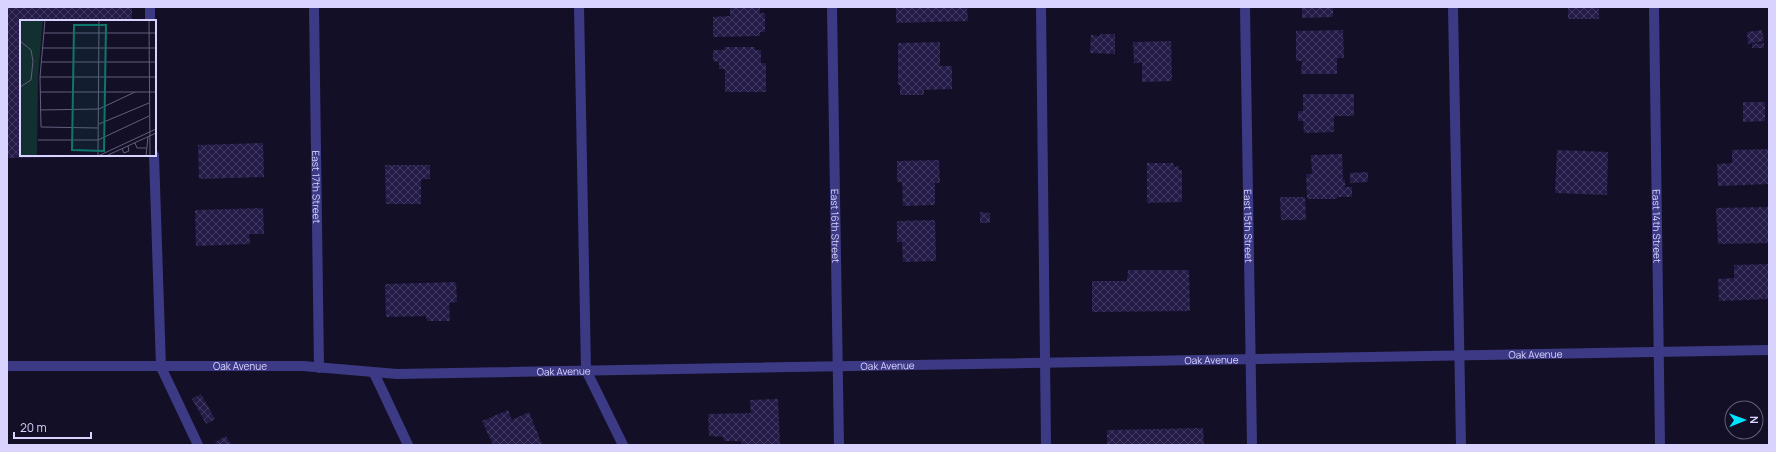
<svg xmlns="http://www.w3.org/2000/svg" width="1776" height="452" font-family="Manrope,sans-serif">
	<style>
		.building { fill: url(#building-cross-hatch) }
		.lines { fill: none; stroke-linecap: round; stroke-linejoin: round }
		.minor { stroke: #3d3a85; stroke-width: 10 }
		.labels { text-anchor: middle; stroke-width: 3; stroke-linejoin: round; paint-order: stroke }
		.street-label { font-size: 10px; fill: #d9d4ff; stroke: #130f26 }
		.inset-road { fill: none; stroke: #625e7d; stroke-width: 1 }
		.view { fill: #0f766e; fill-opacity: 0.15; stroke: #0f766e; stroke-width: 2 }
		.inset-edge { fill: none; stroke: #d9d4ff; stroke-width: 2 }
	</style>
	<defs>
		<pattern id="building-cross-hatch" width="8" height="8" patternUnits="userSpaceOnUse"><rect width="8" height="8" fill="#241b47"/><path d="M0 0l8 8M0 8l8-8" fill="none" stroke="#433b63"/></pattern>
	</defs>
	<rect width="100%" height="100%" fill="#130f26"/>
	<!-- building -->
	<g class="building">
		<path d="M7 7H132V21H21V155H72V157L7 158Z"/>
		<path d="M730 7H760V13H765V32H760V36L713 37V17L730 16Z"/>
		<path d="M896 7H967L968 21 896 23Z"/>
		<path d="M1302 7H1333V17L1302 18Z"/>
		<rect x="1568" y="7" width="31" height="12"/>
		<path d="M1343 30 1344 58H1337V74H1301L1302 61H1296V31Z"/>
		<path d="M1762 30 1764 41 1748 44 1747 32Z"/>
		<path d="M1100 34H1115V54L1090 53 1091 35 1100 36Z"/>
		<path d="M1171 41 1172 81 1142 82V63H1134L1133 42Z"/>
		<path d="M940 42V66H952V89L924 90V95H900V85H898V43Z"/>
		<path d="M1764 43V48H1752V44Z"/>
		<path d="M724 47H755V50H761V63H766V92H725V69H719V62L713 61V50H724Z"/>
		<path d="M1303 94H1354V116H1334V132L1304 133 1303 121H1298V111H1303Z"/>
		<path d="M1743 102H1765V121L1743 122Z"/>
		<path d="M263 143 264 177 199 179 198 145Z"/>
		<path d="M1769 149V184L1718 186 1717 164 1732 163V150Z"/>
		<path d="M1557 150 1608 152 1607 195 1555 193Z"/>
		<path d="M1342 154 1343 180H1345V187H1352V197H1337V199H1307L1306 174H1312L1311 155Z"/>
		<path d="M939 160 940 183H935V205L903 206 902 182H897V161Z"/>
		<path d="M1147 163H1173L1174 167 1179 166V170H1182V202L1147 203Z"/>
		<path d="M385 165H430V179H421V204H386Z"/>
		<path d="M1368 172V182L1350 183V173Z"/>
		<path d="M1280 197H1305L1306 220H1281Z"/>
		<path d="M1769 207V243L1718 244 1716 208Z"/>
		<path d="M263 208 264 234H249L250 244 196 246 195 210Z"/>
		<path d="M980 212 990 213V223H980Z"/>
		<path d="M935 220 936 261 903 262 902 242H897V221Z"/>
		<path d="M1769 264V299L1719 301 1718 279 1734 278V265Z"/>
		<path d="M1128 270H1189L1190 311 1092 312V281H1127Z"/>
		<path d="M456 282 457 302 449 303 450 321H427L426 316 386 317 385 284Z"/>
		<path d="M201 394 215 419 206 424 192 399Z"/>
		<path d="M778 399 780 445H742L741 441H724L723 437 709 436 708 414 751 413 750 400Z"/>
		<path d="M508 410 512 420 529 412 542 444 493 445 482 421Z"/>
		<path d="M1203 428 1204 445H1107V430Z"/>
		<path d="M226 436 231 445H216L215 442Z"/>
	</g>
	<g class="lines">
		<!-- minor -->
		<g class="minor">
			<path d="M150 7V21"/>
			<path id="s1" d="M314 7 319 368"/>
			<path d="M579 7 586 370 623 445"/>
			<path id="s2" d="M832 7 839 445"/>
			<path d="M1041 7 1046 445"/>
			<path id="s3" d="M1245 7 1252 445"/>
			<path d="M1453 7 1461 445"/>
			<path id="s4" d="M1654 7 1660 445"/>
			<path d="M154 155 161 367 198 445"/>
			<path id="s5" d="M7 366H303L397 374 1769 350"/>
			<path d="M374 373 408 445"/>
		</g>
	</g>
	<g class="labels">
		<!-- street labels -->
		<g class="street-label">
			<text dy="4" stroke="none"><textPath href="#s1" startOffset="180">East 17th Street</textPath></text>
			<text dy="4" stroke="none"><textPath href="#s2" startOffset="219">East 16th Street</textPath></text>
			<text dy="4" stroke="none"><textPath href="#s3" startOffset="219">East 15th Street</textPath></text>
			<text dy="4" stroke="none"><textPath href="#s4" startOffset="219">East 14th Street</textPath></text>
			<text dy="4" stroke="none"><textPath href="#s5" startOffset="1529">Oak Avenue</textPath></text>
			<text dy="4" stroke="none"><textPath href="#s5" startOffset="1205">Oak Avenue</textPath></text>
			<text dy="4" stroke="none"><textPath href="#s5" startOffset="881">Oak Avenue</textPath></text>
			<text dy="4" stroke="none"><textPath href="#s5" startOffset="233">Oak Avenue</textPath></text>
			<text dy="4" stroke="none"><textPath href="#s5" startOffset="557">Oak Avenue</textPath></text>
		</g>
	</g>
	<!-- overview -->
	<g transform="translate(20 20)">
		<rect width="136" height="136" fill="#130f26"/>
		<path d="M0 0H23L18 56 17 136H0Z" fill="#12302f"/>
		<path class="inset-road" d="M25 0 20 57 21 107 78 108M129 0 130 136M24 13H136M0 21 11 30 13 41 11 60 0 67M23 28H136M22 42H136M20 57H136M20 72H136M20 90 79 89 115 72M79 104 129 83M18 120H78L129 96M115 123 117 128H126M102 129 104 133 109 131 108 126M78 136 79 0M78 136 136 109M86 136 136 113M126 136 128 117"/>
		<path class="view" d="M54 5H86L84 131 52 130Z"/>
		<rect width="136" height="136" class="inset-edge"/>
	</g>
	<!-- border -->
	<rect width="1776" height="452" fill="none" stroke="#d9d4ff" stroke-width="16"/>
	<!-- north arrow -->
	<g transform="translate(1744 420) rotate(89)"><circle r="19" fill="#130f26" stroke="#625e7d"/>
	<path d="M0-3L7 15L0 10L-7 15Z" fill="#00e5ff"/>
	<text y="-6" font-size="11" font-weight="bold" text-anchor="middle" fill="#d9d4ff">N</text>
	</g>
	<!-- scale -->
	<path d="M14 432v6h77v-6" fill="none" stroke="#d9d4ff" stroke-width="2"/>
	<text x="20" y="432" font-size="12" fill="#d9d4ff" stroke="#130f26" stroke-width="3" paint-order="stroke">20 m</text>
</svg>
